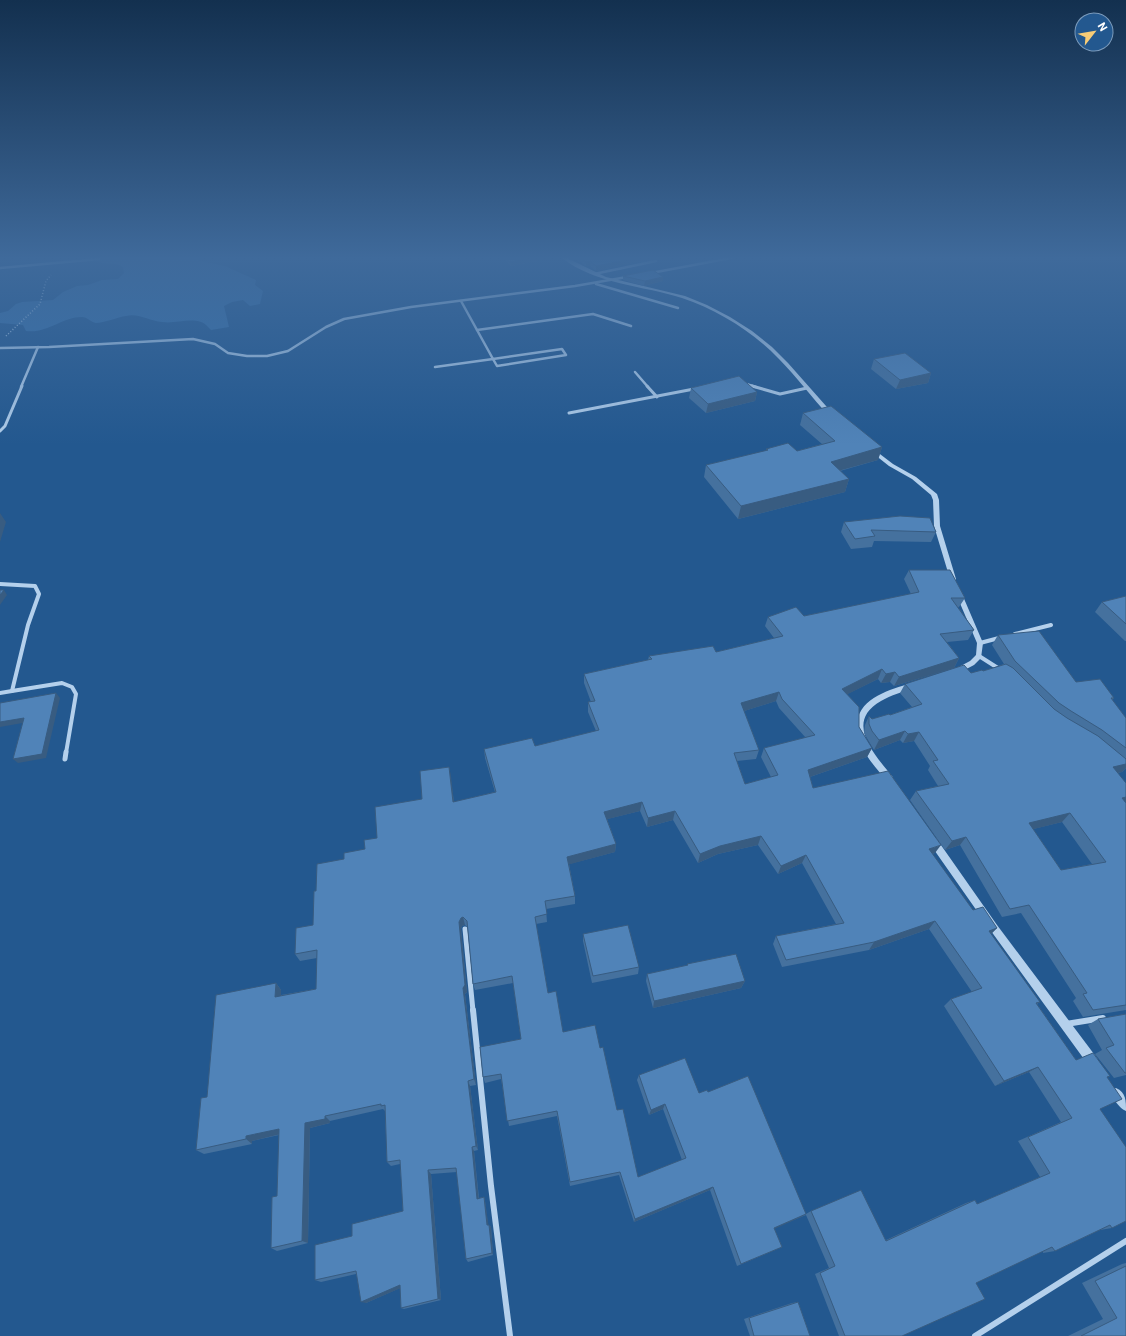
<svg xmlns="http://www.w3.org/2000/svg" width="1126" height="1336" font-family="Roboto,sans-serif">
	<style>
		.green { fill: #3772ac }
		.lines { fill: none; stroke-linecap: round; stroke-linejoin: round }
		.path { stroke: #b4d0ec; stroke-width: 1.5; stroke-dasharray: 1 2; stroke-linecap: butt }
		.minor-far4 { stroke: #b4d0ec; stroke-width: 2.5 }
		.minor-far3 { stroke: #b4d0ec; stroke-width: 3 }
		.minor-far2 { stroke: #b4d0ec; stroke-width: 4 }
		.minor-far1 { stroke: #b4d0ec; stroke-width: 5 }
		.minor { stroke: #b4d0ec; stroke-width: 6 }
		.tertiary { fill: #b4d0ec; fill-rule: evenodd }
		.wall { fill: #45719e; fill-rule: evenodd }
		.shaded-wall { fill: #385c81 }
		.building { fill: #5083b8; stroke: #385c81; fill-rule: evenodd }
	</style>
	<rect width="100%" height="100%" fill="#23588f"/>
	<!-- green -->
	<path class="green" d="M98 258H198L200 261 225 266 256 280 255 285 263 291 260 304 250 306 243 300 232 302 224 306 229 327 211 330C208 327 205 323 201 322 188 318 175 324 162 322 149 321 139 313 126 316 118 317 104 323 96 323 91 322 87 317 82 317 62 317 47 334 26 331L23 325 0 323V313L8 311 16 304 22 302 53 300 63 292 77 286 88 285 102 280 118 279 124 273 123 267C117 262 107 265 98 262Z"/>
	<g class="lines">
		<!-- path -->
		<path class="path" d="M6 336 40 304 46 281 51 275"/>
		<!-- minor-far4 -->
		<g class="minor-far4">
			<path d="M0 268 99 259"/>
			<path d="M651 273 731 258"/>
			<path d="M594 274 656 261"/>
			<path d="M596 284 678 308"/>
			<path d="M461 301 493 359"/>
			<path d="M477 330 593 314 631 326"/>
			<path d="M0 348 49 347 193 339 215 344 228 353 247 356H267L288 351 326 327 344 319 411 307 575 286 627 277"/>
			<path d="M562 349 566 355 497 366 493 359Z"/>
			<path d="M435 367 493 359"/>
			<path d="M635 372 648 387"/>
			<path d="M743 383 756 387"/>
			<path d="M21 387 38 347"/>
		</g>
		<!-- minor-far3 -->
		<g class="minor-far3">
			<path d="M647 386 657 397"/>
			<path d="M752 386 780 394 807 388"/>
			<path d="M569 413 694 389"/>
			<path d="M0 431 5 426 22 386"/>
		</g>
		<!-- minor-far2 -->
		<g class="minor-far2">
			<path d="M0 584 35 586 39 594 28 625 12 691 0 693"/>
			<path d="M1015 634 1051 625"/>
			<path d="M980 643 999 638"/>
			<path d="M979 656 1001 670"/>
			<path d="M12 691 62 683 72 687 76 694 66 753"/>
		</g>
		<!-- minor-far1 -->
		<g class="minor-far1">
			<path d="M65 759 66 752"/>
			<path d="M465 929 473 1011"/>
		</g>
		<!-- minor -->
		<g class="minor">
			<path d="M473 1010 491 1186 510 1336"/>
			<path d="M1066 1024 1103 1018"/>
			<path d="M975 1336 1126 1241"/>
		</g>
		<!-- tertiary -->
		<g class="tertiary">
			<path d="M562 258H567L606 277 685 296 707 305 730 317 752 331 772 347 788 363 834 415 829 416C812 398 797 377 779 359 753 332 718 310 682 298 642 285 597 285 562 258Z"/>
			<path d="M872 448 893 464 916 477 937 494 939 500 940 526 956 579 955 581H953L950 579 934 526 933 500 931 495 912 479 889 466 870 451 869 450Z"/>
			<path d="M957 592H959L962 594 983 643 981 658 974 665 957 674 955 673 953 671 955 669 970 661 976 655 977 643 956 594Z"/>
			<path d="M911 683 914 684 915 686 914 688C903 692 891 695 881 701 844 722 874 754 892 776L893 778 892 780 889 781 886 780C875 767 861 751 856 734 855 730 856 726 857 722 861 697 890 690 911 683Z"/>
			<path d="M933 837 936 838 997 925 1097 1058 1098 1062 1097 1066 1093 1067 1089 1066 991 931 930 844 929 841 930 838Z"/>
			<path d="M1116 1088C1126 1092 1126 1101 1126 1111 1119 1108 1114 1100 1111 1093L1112 1089Z"/>
		</g>
	</g>
	<!-- wall -->
	<g class="wall">
		<path d="M503 258H553L511 266Z"/>
		<path d="M574 258H667L658 260 655 258 596 271 590 266H586Z"/>
		<path d="M623 276 663 281 644 286 623 280Z"/>
		<path d="M874 359 931 373 928 383 896 389 871 369Z"/>
		<path d="M691 388 757 392 755 401 706 413 689 398Z"/>
		<path d="M803 413 882 447 878 460 840 471 849 479 845 492 738 519 704 477 706 465 766 451V449L797 451 822 444 800 425Z"/>
		<path d="M844 522 936 532 931 542 874 541 872 547 851 549 841 532Z"/>
		<path d="M909 570 965 598 959 607H958L974 630 968 640 947 642 959 658 954 668 894 686 890 682 881 683 878 679 847 694 859 727 872 748 867 757 810 777 813 788 935 853 932 854 973 910 997 928 991 934 1040 1002 1037 1004 1076 1060 1110 1076 1107 1078 1100 1109 1112 1228 1100 1230 1055 1251 1043 1253V1251L976 1283 902 1336H839L815 1274 829 1268 806 1215 774 1228 782 1247 737 1266 710 1190 634 1222 619 1175 570 1186 557 1116 509 1126 501 1079 485 1083 483 1077 521 1039 513 983 475 990 473 984 468 928 465 925 462 926 461 929 467 992 465 994 476 1085 470 1086 478 1150 474 1151 479 1198 484 1197 485 1201 488 1225 491 1227 493 1255 468 1262 466 1259 457 1172 431 1174 441 1300 404 1309 401 1308 400 1288 366 1303 356 1274 321 1282 315 1280 352 1236 403 1211 400 1164 391 1166 387 1162 385 1111 383 1109 330 1121V1123L310 1128 308 1243 277 1251 271 1248 277 1196 279 1135 252 1141V1144L204 1154 196 1150 207 1097 276 983 281 990V995L316 989 317 958 300 961 295 954 313 925 316 891 344 859 365 849 377 838 422 799 449 767 454 802 495 792 485 758 484 749 535 746 596 731 588 712V702H591L584 683V674L648 660 649 656 716 652 774 638 765 626 768 617 804 616 911 594 904 579ZM776 701 779 708 806 738 764 748 761 757 771 777 745 784 737 761 756 759 759 750 744 711ZM640 811 647 827 673 820 698 863 718 854 758 845 778 874 802 863 836 924 776 936 773 944 782 967 869 950 929 929 972 992 951 999 944 1006 995 1086 1029 1072 1061 1122 1018 1141 1040 1177 977 1204 975 1200 966 1203 886 1240 811 1211 806 1214 708 1092 699 1093 639 1075 637 1080 649 1115 663 1109 682 1160 638 1177 617 1110 600 1048 563 1032 548 993 536 924 547 922 546 909 575 904V896L569 864 615 852 616 844 607 819Z"/>
		<path d="M1126 596V641H1125L1095 612 1102 602Z"/>
		<path d="M998 635 1076 682 1114 698 1112 700 1126 718V768L1122 772 1118 773 1126 797V1010L1083 1017 1073 1001 1076 998 1021 913 1002 917 960 845 945 850 910 800 916 791 938 786 928 770 930 766 914 741 903 743 900 740 874 750 868 740 864 733 865 725 869 716 872 719 890 715 912 707 900 693 905 684 983 671 1004 664 992 645ZM1062 822 1092 864 1061 870 1033 829Z"/>
		<path d="M583 934 639 967 638 974 592 983 583 941Z"/>
		<path d="M687 964 745 981 741 988 653 1008 646 981 647 974 687 966Z"/>
		<path d="M1126 1014V1075L1114 1078 1095 1054 1102 1050 1088 1025 1098 1019Z"/>
		<path d="M1126 1263V1336H1068L1103 1319 1082 1283 1122 1264Z"/>
		<path d="M798 1302 810 1336H750L744 1319 792 1303Z"/>
	</g>
	<!-- shaded-wall -->
	<g class="shaded-wall">
		<path d="M531 258H553L511 266 510 262Z"/>
		<path d="M637 258H655L596 271V266Z"/>
		<path d="M659 258H667L658 260Z"/>
		<path d="M590 261V266H586V262Z"/>
		<path d="M663 277V281L644 286 645 281Z"/>
		<path d="M931 373 928 383 896 389 900 380Z"/>
		<path d="M757 392 755 401 706 413 708 404Z"/>
		<path d="M882 447 878 460 827 474 831 462Z"/>
		<path d="M849 479 845 492 738 519 741 506Z"/>
		<path d="M0 513 6 522 0 542Z"/>
		<path d="M4 590 7 595 0 605V595Z"/>
		<path d="M959 658 954 668 894 686 899 677Z"/>
		<path d="M882 669 878 679 838 699 842 689Z"/>
		<path d="M895 672 890 682 881 683 886 674Z"/>
		<path d="M779 692 776 701 738 713 741 703Z"/>
		<path d="M56 693 60 698 46 758 18 763 13 759Z"/>
		<path d="M24 718 28 722 0 727V722Z"/>
		<path d="M905 731 900 740 874 750 879 740Z"/>
		<path d="M919 732 914 741 903 743 908 734Z"/>
		<path d="M872 748 867 757 804 779 808 770Z"/>
		<path d="M1126 764V768L1122 772 1104 776 1113 767Z"/>
		<path d="M449 767 451 776 455 811 453 802Z"/>
		<path d="M1126 797V804L1122 798Z"/>
		<path d="M642 802 640 811 604 820V812Z"/>
		<path d="M675 811 673 820 647 827 648 818Z"/>
		<path d="M1070 813 1062 822 1022 832 1029 823Z"/>
		<path d="M761 836 758 845 718 854 698 863 700 854 720 846Z"/>
		<path d="M966 837 960 845 945 850 952 841Z"/>
		<path d="M616 844 615 852 567 865V857Z"/>
		<path d="M941 845 935 853 923 857 929 849Z"/>
		<path d="M806 855 802 863 778 874 781 866Z"/>
		<path d="M463 917 465 925 462 926 461 929 467 992 465 994 476 1085 474 1079 463 988 459 922 461 918Z"/>
		<path d="M935 921 929 929 869 950 874 942Z"/>
		<path d="M997 928 990 935 989 931Z"/>
		<path d="M745 981 741 988 653 1008 654 1001Z"/>
		<path d="M276 983 281 990V1003L275 997Z"/>
		<path d="M1038 1067 1029 1072 995 1086 1004 1081Z"/>
		<path d="M468 1081 470 1086 478 1150 476 1146Z"/>
		<path d="M665 1104 663 1109 649 1115 651 1110Z"/>
		<path d="M325 1116 330 1121V1123L310 1128 308 1243 302 1241 305 1123Z"/>
		<path d="M279 1129 285 1133 252 1141V1144L246 1139V1136Z"/>
		<path d="M472 1147 474 1151 479 1202 477 1199Z"/>
		<path d="M428 1170 431 1174 441 1300 438 1299Z"/>
		<path d="M713 1187 710 1190 634 1222 635 1219Z"/>
		<path d="M484 1197 485 1201 489 1228 487 1225Z"/>
		<path d="M806 1214 801 1217 770 1231 774 1228Z"/>
		<path d="M489 1225 491 1227 493 1255 492 1253Z"/>
		<path d="M400 1285 403 1287 366 1303 361 1302Z"/>
	</g>
	<!-- building -->
	<g class="building">
		<path d="M507 258H531L510 262Z"/>
		<path d="M581 258H637L596 266 590 261 586 262Z"/>
		<path d="M653 270 663 277 645 281 623 276Z"/>
		<path d="M905 353 931 373 900 380 874 359Z"/>
		<path d="M739 376 757 392 708 404 691 388Z"/>
		<path d="M831 406 882 447 831 462 849 479 741 506 706 465 768 450 766 449 788 443 797 451 835 441 803 413Z"/>
		<path d="M900 516 930 518 936 532 871 530 875 536 855 539 844 522Z"/>
		<path d="M909 570H950L965 598H951L974 630 940 634 959 658 899 677 895 672 886 674 882 669 842 689 859 707V727L872 748 808 770 813 788 888 771 941 845 929 849 973 910 983 907 997 928 989 931 1040 1002 1036 1003 1076 1060 1093 1053 1110 1076 1107 1077 1122 1099 1100 1109 1126 1147V1221L1112 1228 1110 1225 1055 1251 1052 1247 976 1283 985 1299 902 1336H845L820 1273 835 1266 811 1211 861 1190 886 1241 975 1200 977 1204 1050 1173 1028 1137 1072 1118 1038 1067 1004 1081 951 999 982 988 935 921 874 942 786 960 776 936 844 923 806 855 781 866 761 836 720 846 700 854 675 811 648 818 642 802 604 812 616 844 567 857 575 896 545 901 547 914 535 917 548 993 556 991 563 1032 595 1025 600 1048 603 1047 617 1110 623 1109 638 1177 686 1158 665 1104 651 1110 639 1075 685 1058 699 1093 707 1090 708 1092 748 1076 806 1214 774 1228 782 1247 741 1264 713 1187 635 1219 620 1172 570 1182 557 1111 507 1121 501 1074 483 1077 480 1047 521 1039 512 976 473 984 467 921 463 917 461 918 459 922 465 985 463 988 474 1079 468 1081 476 1146 472 1147 477 1199 484 1197 487 1225H489L492 1253 466 1259 456 1168 428 1170 438 1299 401 1308 400 1285 361 1302 356 1271 315 1280V1245L352 1236V1224L403 1211 400 1160 387 1162 385 1105 381 1106V1104L325 1116V1119L305 1123 302 1241 271 1248 272 1197 277 1196 279 1129 246 1136V1139L196 1150 201 1098 207 1097 216 995 276 983 275 997 316 989 317 950 295 954 296 928 313 925 314 891H316L317 864 344 859V853L365 849 364 840 377 838 375 807 422 799 420 771 449 767 453 802 496 792 484 749 532 738 535 746 599 730 588 702 595 701 584 674 652 659 649 656 713 646 716 652 783 636 768 617 796 607 804 616 919 592ZM779 692 782 699 815 735 764 748 778 775 745 784 734 753 759 750 741 703Z"/>
		<path d="M0 590H4L0 595Z"/>
		<path d="M1126 596V624L1102 602Z"/>
		<path d="M1039 631 1076 682 1100 679 1114 698H1111L1126 718V748L1102 730 1071 711 1059 703 1015 661 998 635Z"/>
		<path d="M1006 664 1013 668 1054 709 1067 718 1098 736 1126 759V764L1113 767 1126 783V797L1122 798 1126 803V1005L1093 1010 1083 994 1087 993 1029 905 1010 909 966 837 952 841 916 791 949 784 933 761 938 760 919 732 908 734 905 731 879 740 872 731 869 724V716L872 719 889 714 890 715 922 704 905 684 964 665 971 673 982 670 983 671ZM1070 813 1106 862 1061 870 1029 823Z"/>
		<path d="M56 693 42 754 13 759 24 718 0 722V703Z"/>
		<path d="M628 925 639 967 593 976 583 934Z"/>
		<path d="M736 954 745 981 654 1001 647 974 688 965 687 964Z"/>
		<path d="M1126 1014V1073H1125L1106 1048 1114 1045 1098 1019Z"/>
		<path d="M1126 1266V1336H1081L1117 1318 1095 1281Z"/>
		<path d="M798 1302 810 1336H754L749 1318Z"/>
	</g>
	<!-- sky -->
	<linearGradient id="sky" x2="0" y2="1"><stop stop-color="#13304f"/><stop offset="0.58" stop-color="#3f6a9b"/><stop offset="1" stop-color="#3f6a9b" stop-opacity="0"/></linearGradient>
	<rect width="1126" height="445" fill="url(#sky)"/>
	<!-- north arrow -->
	<g transform="translate(1094 32) rotate(59)"><circle r="19" fill="#23588f" stroke="#7b9bbc"/>
	<path d="M0-3L7 15L0 10L-7 15Z" fill="#f7cc77"/>
	<text y="-6" font-size="11" font-weight="bold" text-anchor="middle" fill="#ffffff">N</text>
	</g>
</svg>
